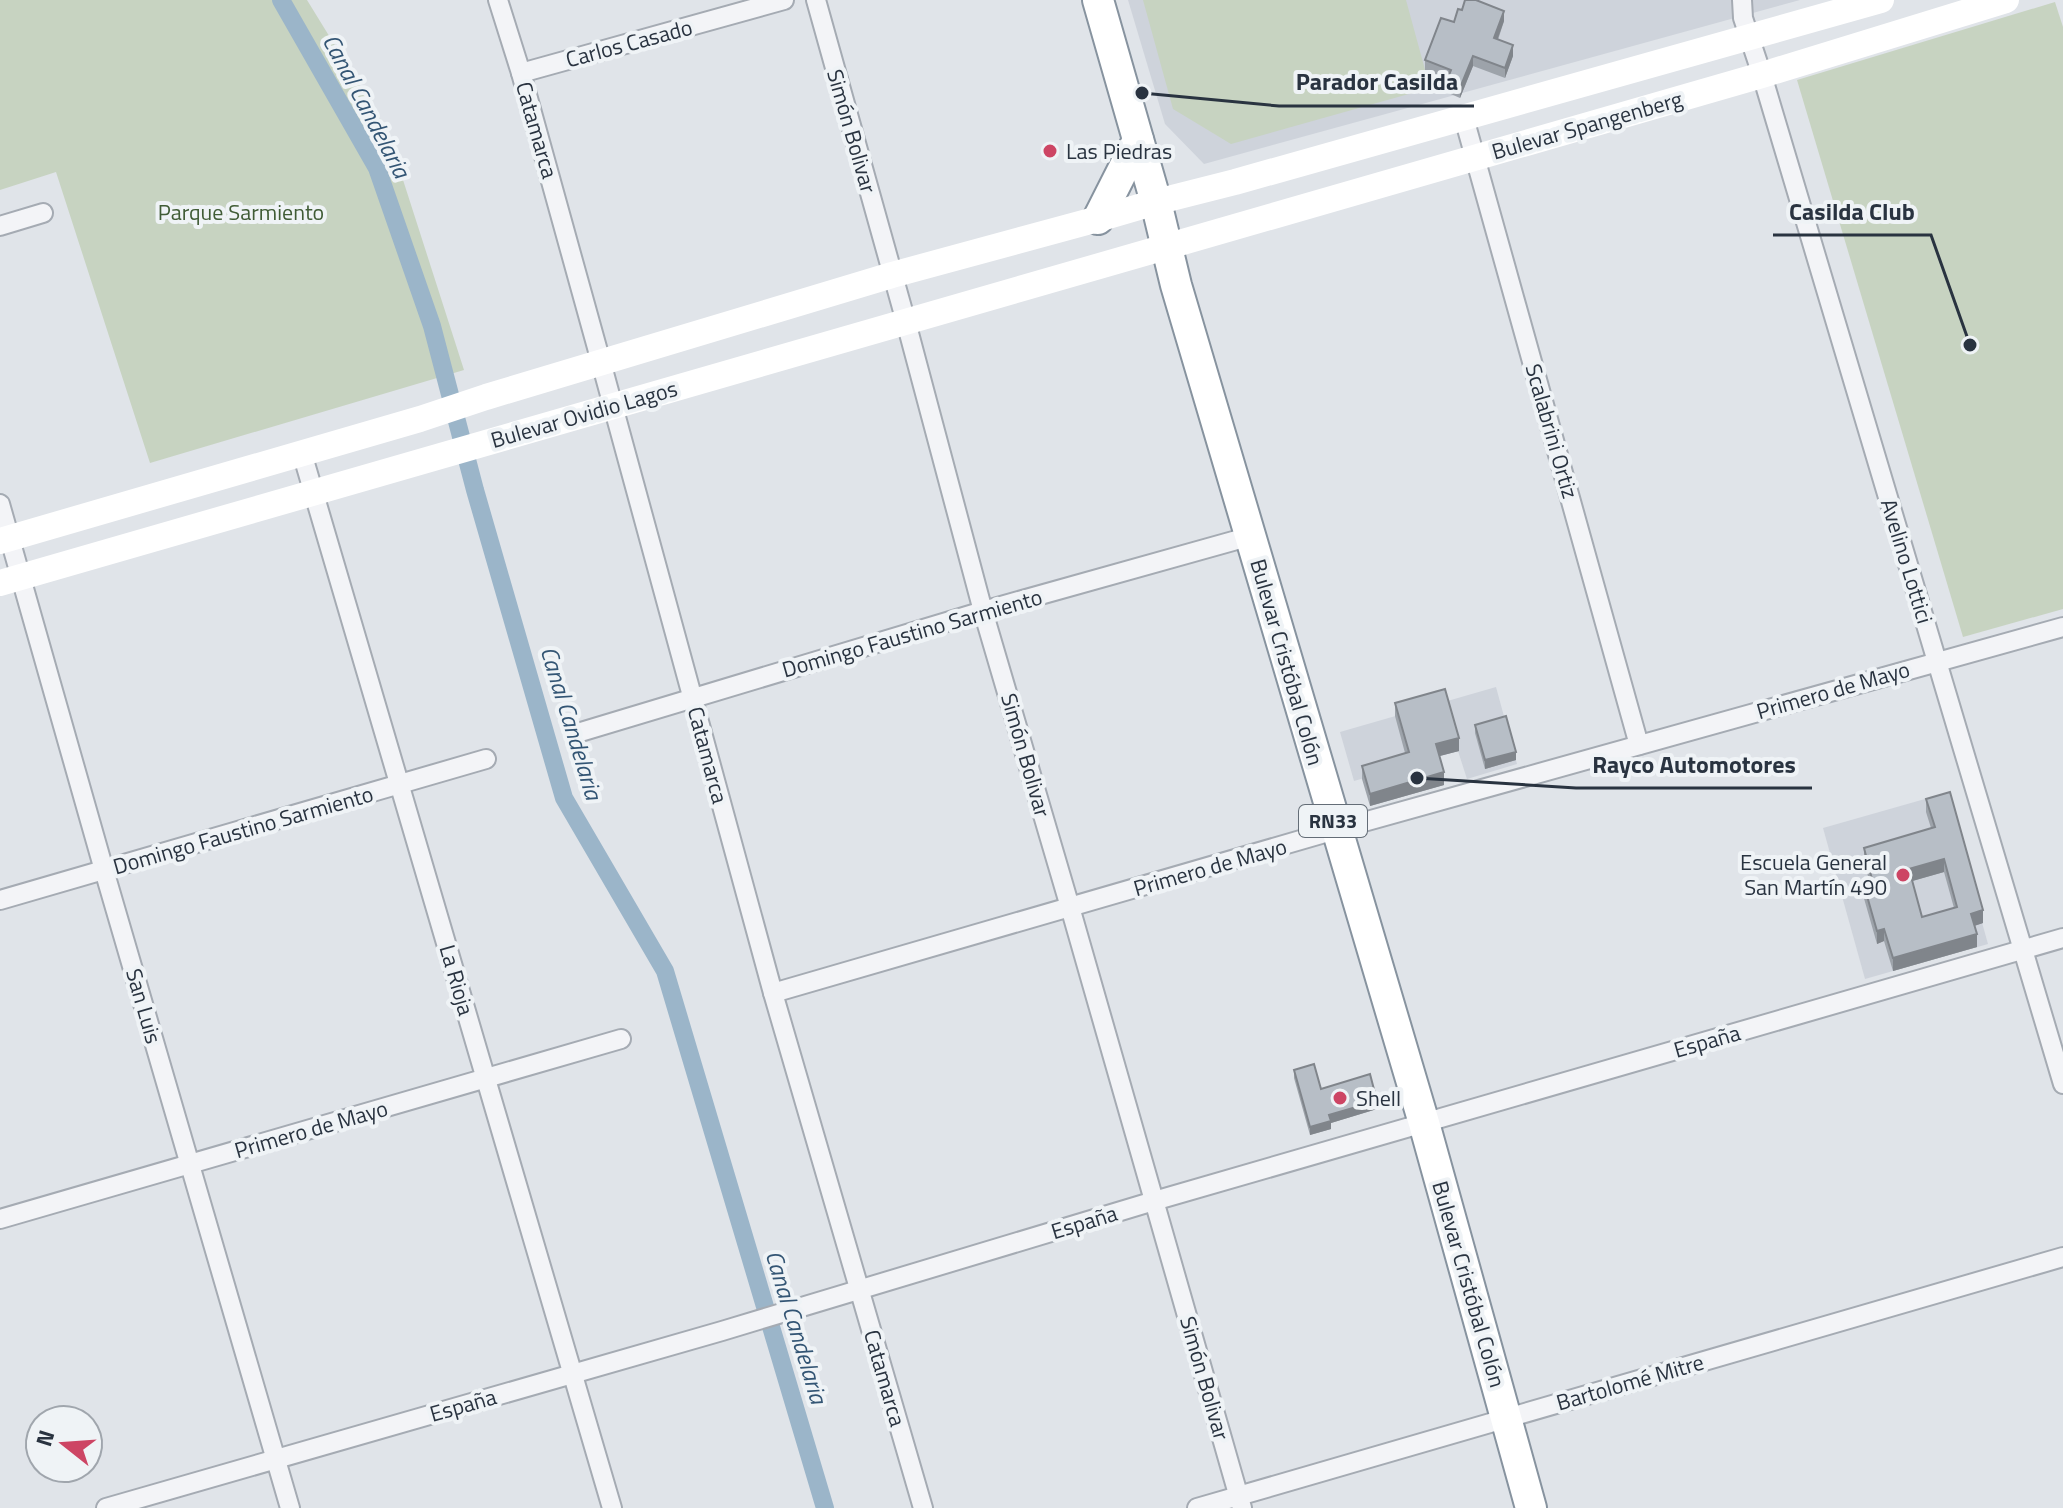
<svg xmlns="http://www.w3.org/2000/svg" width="2063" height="1508" font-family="'Titillium Web',sans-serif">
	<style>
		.built { fill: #ced3db }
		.green { fill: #c7d3c1 }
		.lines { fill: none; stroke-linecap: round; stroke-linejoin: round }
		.canal { stroke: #9bb5c9; stroke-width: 18 }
		.minor-casing { stroke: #a5abb3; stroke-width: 22 }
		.trunk-casing { stroke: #87939f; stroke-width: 34 }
		.minor { stroke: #f3f4f7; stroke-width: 18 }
		.secondary { stroke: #fff; stroke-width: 26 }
		.trunk { stroke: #fff; stroke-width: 30 }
		.wall { fill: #9da3aa; fill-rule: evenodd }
		.shaded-wall { fill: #80858b }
		.building { fill: #b7bec6; stroke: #80858b; stroke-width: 2; fill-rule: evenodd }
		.poi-dot { fill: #cd4564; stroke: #eff3f6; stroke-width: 3 }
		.labels { text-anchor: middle; stroke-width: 8; stroke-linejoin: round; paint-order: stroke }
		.shield { fill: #eff3f6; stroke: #646d77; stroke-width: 2 }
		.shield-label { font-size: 20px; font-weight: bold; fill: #293340 }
		.street-label { font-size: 22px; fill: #293340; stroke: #eff3f6 }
		.poi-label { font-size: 22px; fill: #293340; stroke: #eff3f6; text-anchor: start }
		.park-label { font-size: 22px; fill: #405c36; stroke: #eff3f6 }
		.water-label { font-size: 24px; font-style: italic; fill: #335574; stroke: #eff3f6 }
		.leader { fill: none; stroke: #293340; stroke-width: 3 }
		.callout-dot { fill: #293340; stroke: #eff3f6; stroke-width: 3 }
		.callout-label { font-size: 24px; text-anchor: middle; font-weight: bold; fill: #293340; stroke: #eff3f6; stroke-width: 8; stroke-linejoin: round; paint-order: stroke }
	</style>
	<rect width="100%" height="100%" fill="#e0e4e9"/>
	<!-- built -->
	<g class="built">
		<path d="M1128 0H1800L1204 164 1165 124Z"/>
		<path d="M1496 687 1517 764 1467 779 1458 751 1354 781 1340 732Z"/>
		<path d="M1946 793 1988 944 1865 979 1823 828Z"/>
	</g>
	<!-- green -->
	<g class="green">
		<path d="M0 0H307L387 130 464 370 150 463 56 172 0 190Z"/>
		<path d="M1143 0H1406L1430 88 1231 144 1173 109Z"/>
		<path d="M2055 2 2063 27V609L1963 637 1797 80Z"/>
	</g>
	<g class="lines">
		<!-- canal -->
		<path class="canal" d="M281 0 377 168 432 326 475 490 564 798 665 971 825 1508"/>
		<!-- minor casing -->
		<g class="minor-casing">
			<g id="minor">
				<path d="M498 0 521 73 601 362 773 993 923 1508"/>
				<path d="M816 0 906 322 983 611 1070 907 1242 1508"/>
				<path d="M1742 0 1743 18 1762 75 2063 1084"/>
				<path d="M521 73 784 0"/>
				<path d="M1464 118 1639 745"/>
				<path d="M0 226 43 213"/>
				<path d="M302 453 612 1508"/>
				<path d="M0 504 104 870 290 1508"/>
				<path d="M574 734 983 611 1251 536"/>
				<path d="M0 900 486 759"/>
				<path d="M773 993 1335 830 2063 627"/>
				<path d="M0 1219 621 1039"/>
				<path d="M106 1508 722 1331 1154 1201 2063 938"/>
				<path d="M1197 1508 2063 1257"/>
			</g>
		</g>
		<!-- trunk casing -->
		<g class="trunk-casing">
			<g id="trunk">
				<path d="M1098 0 1156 202 1176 285 1424 1123 1531 1508"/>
				<path d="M1098 219 1138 140"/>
			</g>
		</g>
		<!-- minor -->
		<use href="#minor" class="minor"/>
		<!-- secondary -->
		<g class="secondary">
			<path d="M0 541 420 419 486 397 892 275 1098 219 1156 202 1235 182 1881 0"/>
			<path d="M0 583 1762 75 2006 0"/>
		</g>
		<!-- trunk -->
		<use href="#trunk" class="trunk"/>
	</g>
	<!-- wall -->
	<g class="wall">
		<path d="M1504 21 1498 40 1513 56 1505 78 1473 66 1460 98 1446 92V82L1447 78 1425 70V60L1454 22Z"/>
		<path d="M1395 703 1459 751 1439 756 1444 785 1370 806 1362 779V766L1405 753 1395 716Z"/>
		<path d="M1475 725 1516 760 1485 769 1475 733Z"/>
		<path d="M1926 799 1983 923 1974 926 1977 947 1893 971 1884 941 1877 944 1863 895V882L1869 880 1864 861V848L1931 828 1926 812ZM1944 872 1954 908 1922 917 1912 881Z"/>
		<path d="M1294 1070 1321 1089 1377 1109 1331 1123V1129L1310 1135 1294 1078Z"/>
	</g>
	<!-- shaded-wall -->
	<g class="shaded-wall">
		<path d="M1504 11V21L1494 49V38Z"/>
		<path d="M1513 45V56L1505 78V68Z"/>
		<path d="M1473 56V66L1460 98V88Z"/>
		<path d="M1459 738V751L1436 757V744Z"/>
		<path d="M1516 752V760L1485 769V760Z"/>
		<path d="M1444 772V785L1370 806V794Z"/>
		<path d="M1944 859V872L1909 882V869Z"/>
		<path d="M1983 910V923L1971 927V914Z"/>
		<path d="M1884 929V941L1877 944V931Z"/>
		<path d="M1977 934V947L1893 971V958Z"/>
		<path d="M1377 1101V1109L1331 1123V1129L1310 1135V1127L1329 1115Z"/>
	</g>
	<!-- building -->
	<g class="building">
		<path d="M1465 0H1476L1504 11 1494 38 1513 45 1505 68 1473 56 1460 88 1446 82 1451 70 1425 60 1441 18 1454 22 1458 9 1462 10Z"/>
		<path d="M1445 689 1459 738 1436 744 1444 772 1370 794 1362 766 1409 752 1395 703Z"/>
		<path d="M1506 716 1516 752 1485 760 1475 725Z"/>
		<path d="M1950 792 1983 910 1971 914 1977 934 1893 958 1884 929 1877 931 1863 882 1872 879 1864 848 1935 827 1926 799ZM1944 859 1957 907 1922 917 1909 869Z"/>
		<path d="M1314 1064 1321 1089 1370 1074 1377 1101 1329 1115 1331 1121 1310 1127 1294 1070Z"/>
	</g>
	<!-- markers -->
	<g class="poi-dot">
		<circle cx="1050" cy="151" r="8"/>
		<circle cx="1903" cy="875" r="8"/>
		<circle cx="1340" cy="1098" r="8"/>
	</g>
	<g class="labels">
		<!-- shield labels -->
		<rect class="shield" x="1299" y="805" width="68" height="32" rx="6"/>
		<g class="shield-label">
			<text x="1333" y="828">RN33</text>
		</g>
		<!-- street labels -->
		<g class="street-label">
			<text transform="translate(629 43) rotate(-15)" y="8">Carlos Casado</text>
			<text transform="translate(1587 125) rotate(-16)" y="8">Bulevar Spangenberg</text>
			<text transform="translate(537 130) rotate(74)" y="8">Catamarca</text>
			<text transform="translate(852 131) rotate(74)" y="8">Simón Bolivar</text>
			<text transform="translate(584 414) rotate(-16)" y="8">Bulevar Ovidio Lagos</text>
			<text transform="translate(1552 431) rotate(74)" y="8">Scalabrini Ortiz</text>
			<text transform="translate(1907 561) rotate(73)" y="8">Avelino Lottici</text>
			<text transform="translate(912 633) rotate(-16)" y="8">Domingo Faustino Sarmiento</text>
			<text transform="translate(1287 662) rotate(74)" y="8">Bulevar Cristóbal Colón</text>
			<text transform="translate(1833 690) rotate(-16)" y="8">Primero de Mayo</text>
			<text transform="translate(708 755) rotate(75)" y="8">Catamarca</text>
			<text transform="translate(1026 755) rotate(74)" y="8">Simón Bolivar</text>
			<text transform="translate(243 830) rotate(-16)" y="8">Domingo Faustino Sarmiento</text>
			<text transform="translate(1210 867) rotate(-16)" y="8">Primero de Mayo</text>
			<text transform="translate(457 980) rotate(74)" y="8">La Rioja</text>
			<text transform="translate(144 1006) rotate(74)" y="8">San Luis</text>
			<text transform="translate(1707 1041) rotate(-16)" y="8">España</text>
			<text transform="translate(311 1129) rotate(-16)" y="8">Primero de Mayo</text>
			<text transform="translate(1084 1222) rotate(-17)" y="8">España</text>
			<text transform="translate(1469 1284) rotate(74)" y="8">Bulevar Cristóbal Colón</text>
			<text transform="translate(885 1378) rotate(74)" y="8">Catamarca</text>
			<text transform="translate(1205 1378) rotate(74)" y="8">Simón Bolivar</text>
			<text transform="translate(1630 1382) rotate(-16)" y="8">Bartolomé Mitre</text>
			<text transform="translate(463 1405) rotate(-16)" y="8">España</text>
		</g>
		<!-- poi labels -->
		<g class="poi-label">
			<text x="1066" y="159">Las Piedras</text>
			<text x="1887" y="870" text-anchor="end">Escuela General<tspan x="1887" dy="25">San Martín 490</tspan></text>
			<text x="1356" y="1106">Shell</text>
		</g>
		<!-- park labels -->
		<g class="park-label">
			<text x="241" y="220">Parque Sarmiento</text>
		</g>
		<!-- water labels -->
		<g class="water-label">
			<text transform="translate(366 106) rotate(62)" y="8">Canal Candelaria</text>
			<text transform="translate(571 723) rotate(73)" y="8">Canal Candelaria</text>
			<text transform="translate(796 1327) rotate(73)" y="8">Canal Candelaria</text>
		</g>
	</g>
	<!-- callouts -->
	<path class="leader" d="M1142 93L1279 106H1474M1970 345L1931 235H1773M1417 778L1576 788H1812"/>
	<g class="callout-dot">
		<circle cx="1142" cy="93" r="8"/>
		<circle cx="1970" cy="345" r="8"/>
		<circle cx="1417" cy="778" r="8"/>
	</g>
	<g class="callout-label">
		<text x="1377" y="90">Parador Casilda</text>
		<text x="1852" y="220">Casilda Club</text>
		<text x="1694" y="773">Rayco Automotores</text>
	</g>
	<!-- north arrow -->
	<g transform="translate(64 1444) rotate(287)"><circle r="38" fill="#eff3f6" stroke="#a0a6ad" stroke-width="2"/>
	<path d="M0-6L14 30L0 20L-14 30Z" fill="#cd4564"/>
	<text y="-12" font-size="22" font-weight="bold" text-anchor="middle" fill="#293340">N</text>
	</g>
</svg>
